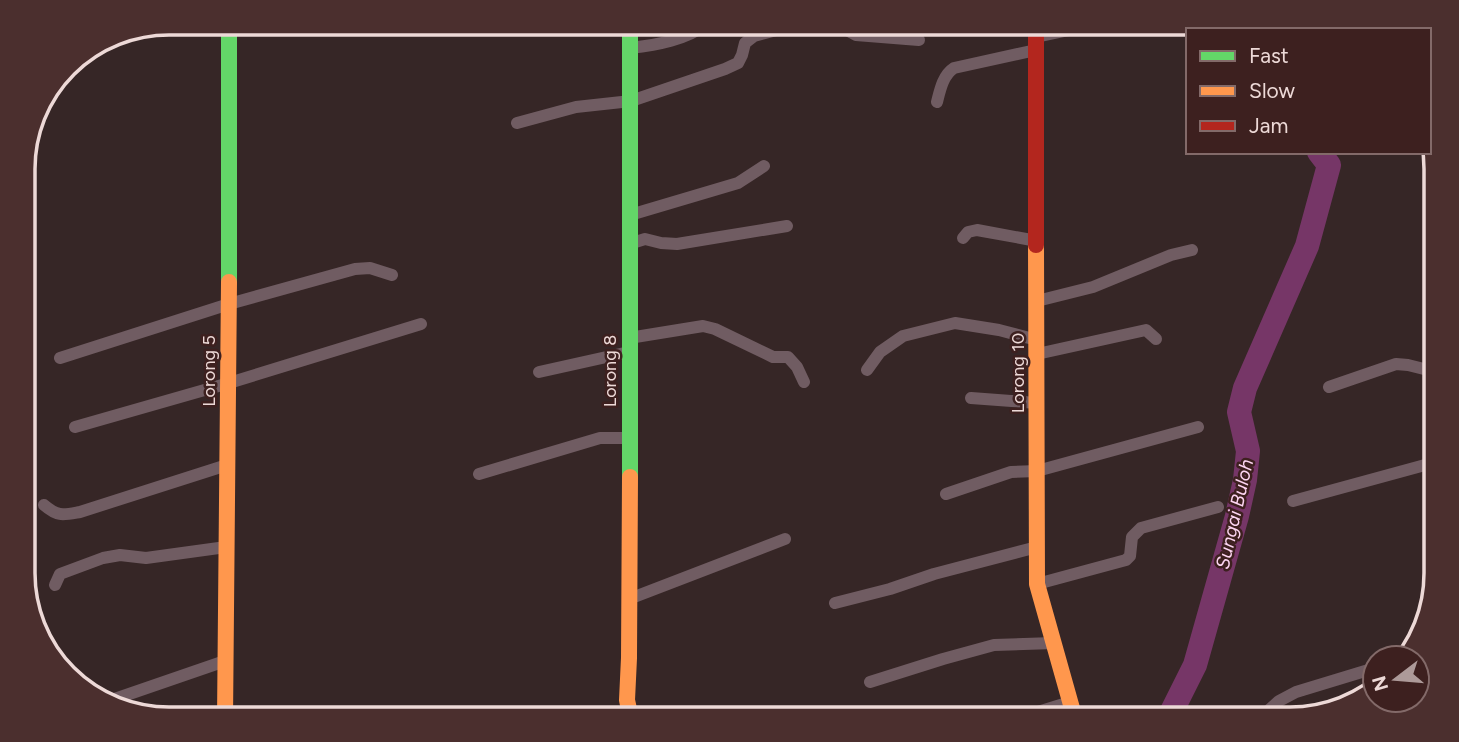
<svg xmlns="http://www.w3.org/2000/svg" width="1459" height="742" font-family="Figtree,sans-serif">
	<style>
		.lines { fill: none; stroke-linecap: round; stroke-linejoin: round }
		.river { stroke: #763667; stroke-width: 24 }
		.street { stroke: #705c62; stroke-width: 12 }
		.fast { stroke: #63d668; stroke-width: 16 }
		.slow { stroke: #ff974d; stroke-width: 16 }
		.jam { stroke: #b3261e; stroke-width: 16 }
		.labels { text-anchor: middle; stroke-width: 5; stroke-linejoin: round; paint-order: stroke }
		.street-label { font-size: 18px; fill: #edd9d7; stroke: #3d201f }
		.water-label { font-size: 19px; font-style: italic; fill: #fdd5f2; stroke: #3d201f }
		.rim { fill: none; stroke: #edd9d7; stroke-width: 3.5 }
	</style>
	<rect width="100%" height="100%" fill="#362626"/>
	<g class="lines">
		<!-- river -->
		<path class="river" d="M1168 719 1195 665 1237 516 1245 480 1248 451 1239 412 1245 388 1307 246 1329 165 1319 152"/>
		<!-- street -->
		<g class="street">
			<path d="M829 23 845 29 856 35 919 40"/>
			<path d="M1036 37 1102 23"/>
			<path d="M630 48C657 45 686 40 708 23"/>
			<path d="M937 102C940 90 943 75 954 68L1036 50"/>
			<path d="M517 123 576 107 631 101 725 69 738 63 742 55 745 43 754 36 803 23"/>
			<path d="M630 215 738 183 764 166"/>
			<path d="M963 238 968 232 977 230 1037 241"/>
			<path d="M629 244 645 239 661 243 677 244 787 226"/>
			<path d="M1037 301 1093 287 1171 255 1192 250"/>
			<path d="M629 338 703 326 715 329 773 357H788L797 367 804 382"/>
			<path d="M1037 354 1146 330 1156 339"/>
			<path d="M60 358 229 304 355 269 370 268 392 275"/>
			<path d="M867 370 880 352 903 336 955 323 999 330 1037 340"/>
			<path d="M539 372 629 352"/>
			<path d="M1329 387 1396 364 1408 365 1436 372"/>
			<path d="M971 398 1037 403"/>
			<path d="M75 427 229 383 421 324"/>
			<path d="M479 474 600 438H629"/>
			<path d="M946 494 1011 472 1037 471 1198 427"/>
			<path d="M1293 501 1436 462"/>
			<path d="M44 505C58 517 63 515 80 512L227 465"/>
			<path d="M1037 584 1126 560 1130 556 1132 537 1141 528 1218 507"/>
			<path d="M55 585 60 574 103 558 120 555 146 558 226 547"/>
			<path d="M629 599 785 539"/>
			<path d="M835 603 890 589 934 574 1037 547"/>
			<path d="M870 682 943 659 994 645 1054 643"/>
			<path d="M103 703 225 661"/>
			<path d="M1015 719 1070 702"/>
			<path d="M1259 719 1279 701 1296 692 1375 668"/>
		</g>
		<!-- fast -->
		<g class="fast">
			<path d="M229 23V282"/>
			<path d="M630 477V23"/>
		</g>
		<!-- slow -->
		<g class="slow">
			<path d="M1036 245 1037 584 1075 719"/>
			<path d="M630 477 629 658 627 700 631 719"/>
			<path d="M225 719 229 282"/>
		</g>
		<!-- jam -->
		<path class="jam" d="M1036 23V245"/>
	</g>
	<g class="labels">
		<!-- street labels -->
		<g class="street-label">
			<text transform="translate(209 371) rotate(-90)" y="6">Lorong 5</text>
			<text transform="translate(610 371) rotate(-90)" y="6">Lorong 8</text>
			<text transform="translate(1018 373) rotate(-90)" y="6">Lorong 10</text>
		</g>
		<!-- water labels -->
		<g class="water-label">
			<text transform="translate(1234 514) rotate(-77)" y="7">Sungai Buloh</text>
		</g>
	</g>
	<!-- crop -->
	<path d="M0 0H1459V742H0ZM169 35H1290A134 134 0 0 1 1424 169V573A134 134 0 0 1 1290 707H169A134 134 0 0 1 35 573V169A134 134 0 0 1 169 35Z" fill="#4b2f2e" fill-rule="evenodd"/>
	<path class="rim" d="M169 35H1290A134 134 0 0 1 1424 169V573A134 134 0 0 1 1290 707H169A134 134 0 0 1 35 573V169A134 134 0 0 1 169 35Z"/>
	<!-- legend -->
	<rect x="1186" y="28" width="245" height="126" fill="#3d201f" stroke="#836a69" stroke-width="2"/>
	<rect x="1200" y="51" width="35" height="10" fill="#63d668" stroke="#836a69" stroke-width="2"/>
	<text x="1249" y="63" font-size="21" fill="#edd9d7">Fast</text>
	<rect x="1200" y="86" width="35" height="10" fill="#ff974d" stroke="#836a69" stroke-width="2"/>
	<text x="1249" y="98" font-size="21" fill="#edd9d7">Slow</text>
	<rect x="1200" y="121" width="35" height="10" fill="#b3261e" stroke="#836a69" stroke-width="2"/>
	<text x="1249" y="133" font-size="21" fill="#edd9d7">Jam</text>
	<!-- north arrow -->
	<g transform="translate(1396 679) rotate(254)"><circle r="33" fill="#3d201f" stroke="#836a69" stroke-width="2"/>
	<path d="M0-5L12 26L0 18L-12 26Z" fill="#ad9a99"/>
	<text y="-10" font-size="19" font-weight="bold" text-anchor="middle" fill="#edd9d7">N</text>
	</g>
</svg>
